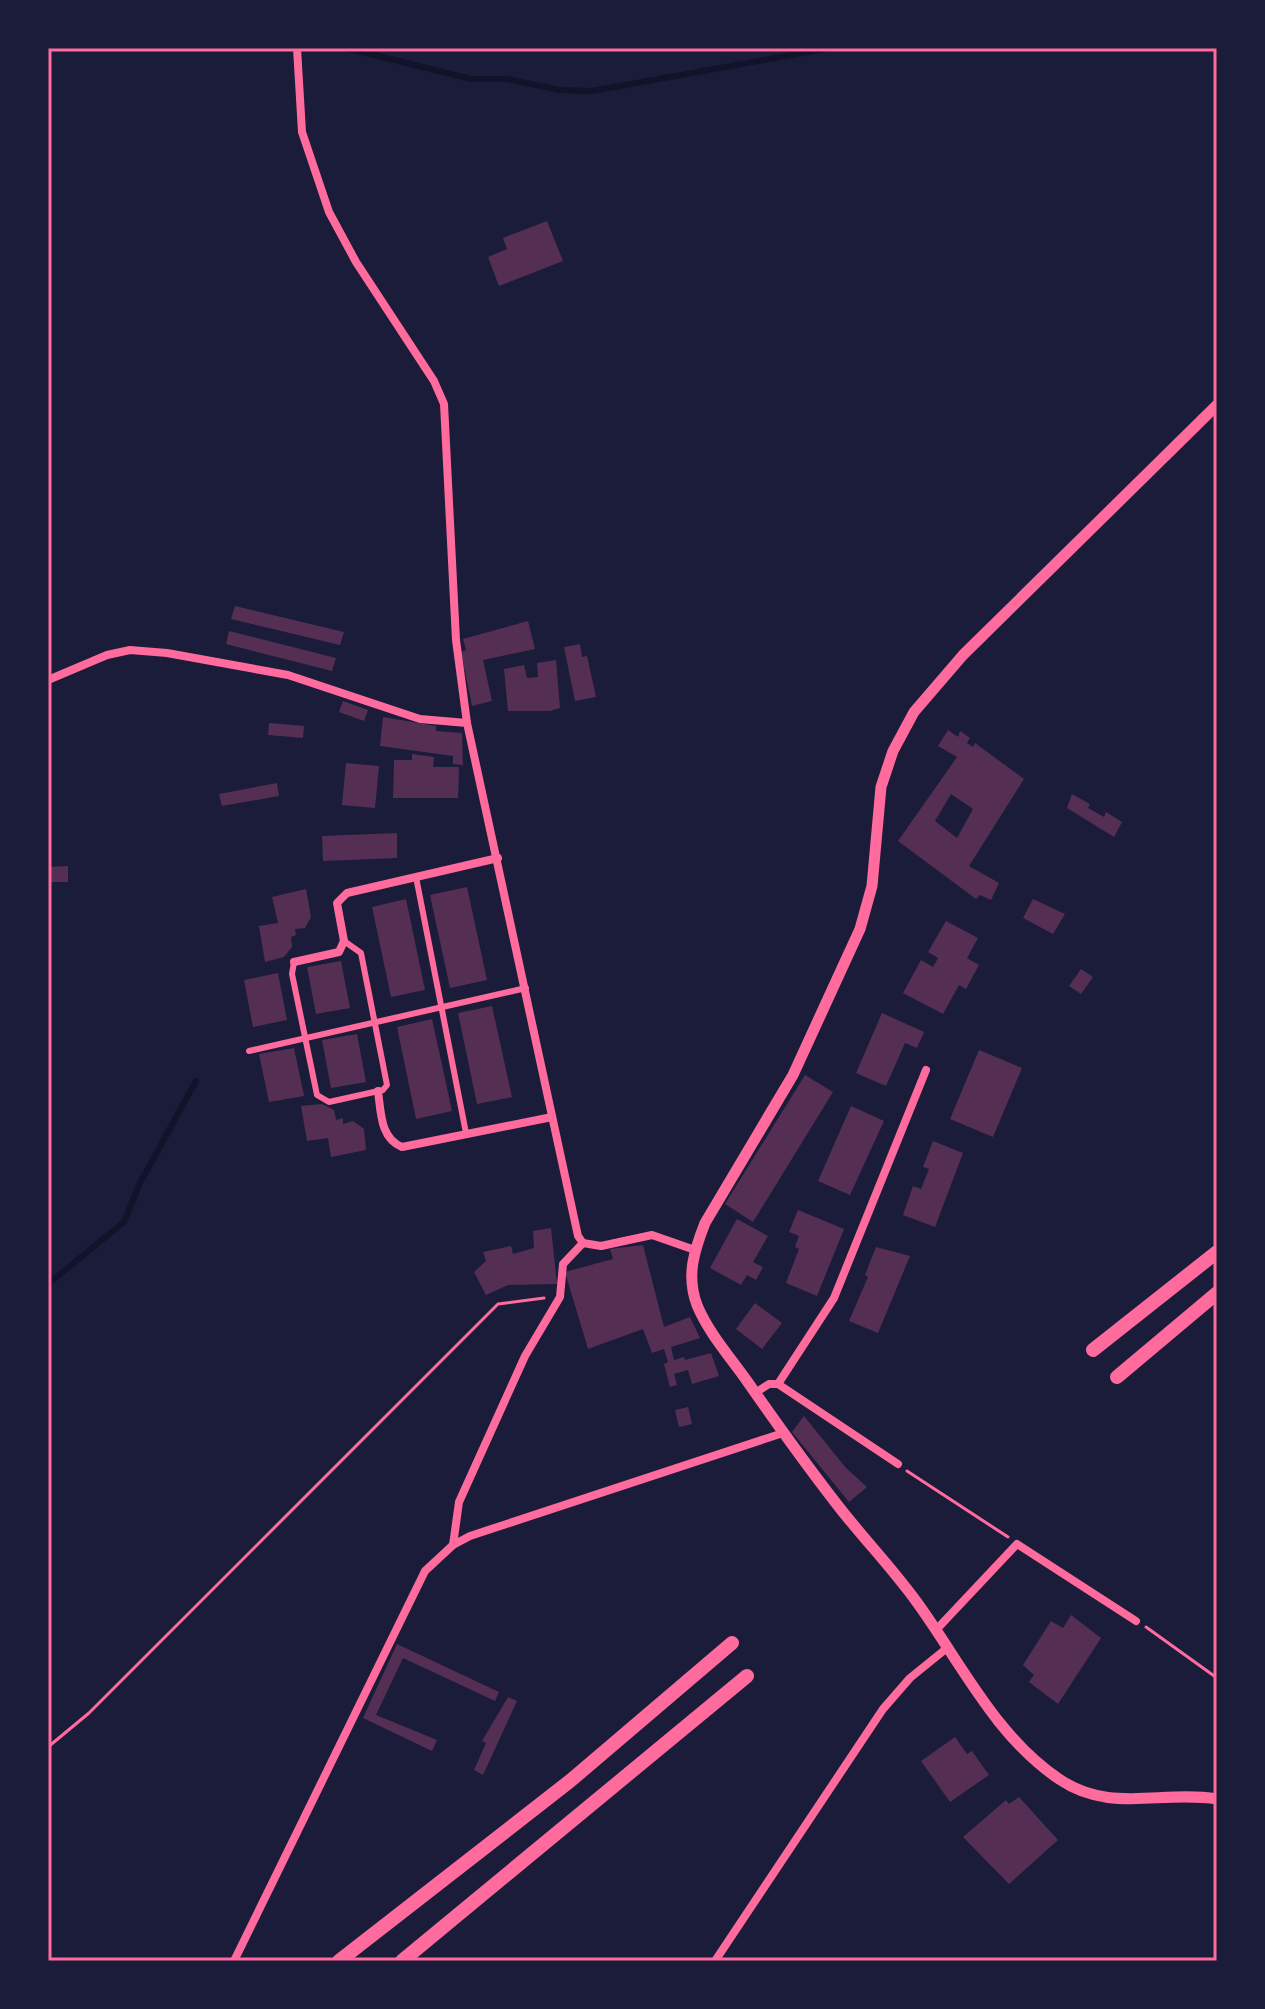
<svg xmlns="http://www.w3.org/2000/svg" width="1265" height="2009" font-family="'Noto Sans',sans-serif">
	<style>
		.lines { fill: none; stroke-linecap: round; stroke-linejoin: round }
		.stream { stroke: #12122b; stroke-width: 6 }
		.building { fill: #542f53; fill-rule: evenodd }
		.path { stroke: #ff6b9d; stroke-width: 3 }
		.pedestrian { stroke: #ff6b9d; stroke-width: 6 }
		.minor { stroke: #ff6b9d; stroke-width: 8 }
		.secondary { stroke: #ff6b9d; stroke-width: 11 }
		.motorway { stroke: #ff6b9d; stroke-width: 14 }
		.neatline { fill: none; stroke: #ff6b9d; stroke-width: 3 }
	</style>
	<rect width="100%" height="100%" fill="#1b1b3a"/>
	<g class="lines">
		<!-- stream -->
		<g class="stream">
			<path d="M346 48 471 79H507L560 90 592 91 830 48"/>
			<path d="M48 1284 124 1222 140 1183 196 1081"/>
		</g>
	</g>
	<!-- building -->
	<g class="building">
		<path d="M547 221 563 261 499 286 488 257 507 249 503 238Z"/>
		<path d="M235 606 344 632 340 645 231 619Z"/>
		<path d="M528 621 535 649 483 660 492 701 472 706 461 652 466 650 463 639Z"/>
		<path d="M229 631 336 658 332 671 226 644Z"/>
		<path d="M580 644 582 657 587 656 596 697 575 701 564 647Z"/>
		<path d="M556 660 560 708 550 711H508L504 669 524 665 527 678 538 677 537 663Z"/>
		<path d="M343 701 368 710 364 721 339 712Z"/>
		<path d="M383 717 436 726V731L462 733 463 765 453 764V756L380 746Z"/>
		<path d="M269 723 304 726 303 738 268 735Z"/>
		<path d="M948 730 958 737 960 731 970 738 967 743 973 747 975 743 1024 779 969 866 999 883 991 900 980 895 976 899 898 841 957 757 938 746ZM951 794 973 809 957 838 935 821Z"/>
		<path d="M412 754 434 757 433 767H459L458 798H393L394 760H412Z"/>
		<path d="M346 763 379 766 375 808 342 805Z"/>
		<path d="M277 783 279 796 222 806 219 794Z"/>
		<path d="M1072 794 1090 804 1088 808 1104 817 1106 812 1122 822 1114 837 1067 808Z"/>
		<path d="M397 833V858L323 861 322 836Z"/>
		<path d="M68 866V882H48V867Z"/>
		<path d="M467 887 487 980 450 988 430 895Z"/>
		<path d="M306 889 311 917 305 928 295 929 296 935 291 937 292 947 284 957 265 962 259 926 278 923 272 897Z"/>
		<path d="M406 899 425 990 391 997 372 907Z"/>
		<path d="M1033 899 1065 914 1053 934 1023 918Z"/>
		<path d="M946 921 978 938 967 958 979 965 966 989 959 985 943 1014 903 993 921 960 933 967 938 958 928 952Z"/>
		<path d="M341 961 350 1008 316 1014 307 967Z"/>
		<path d="M1081 969 1093 977 1081 994 1069 986Z"/>
		<path d="M278 973 287 1020 253 1027 244 980Z"/>
		<path d="M492 1006 512 1097 477 1104 458 1013Z"/>
		<path d="M882 1013 924 1032 917 1048 905 1043 886 1086 856 1073Z"/>
		<path d="M432 1019 452 1111 416 1119 397 1027Z"/>
		<path d="M357 1034 366 1082 331 1088 322 1040Z"/>
		<path d="M294 1048 304 1096 269 1102 259 1054Z"/>
		<path d="M979 1050 1022 1068 993 1137 950 1119Z"/>
		<path d="M805 1075 833 1092 753 1222 725 1204Z"/>
		<path d="M322 1104 334 1110 336 1120 343 1118V1124L353 1121 364 1129 366 1150 331 1157 328 1138 307 1141 301 1106Z"/>
		<path d="M851 1106 884 1121 850 1195 818 1181Z"/>
		<path d="M933 1141 963 1153 935 1227 903 1215 913 1186 921 1189 929 1169 923 1167Z"/>
		<path d="M798 1210 844 1229 817 1296 786 1283 799 1249 795 1247 799 1236 789 1232Z"/>
		<path d="M737 1219 768 1236 753 1262 763 1267 756 1280 747 1275 741 1285 710 1268Z"/>
		<path d="M551 1228 557 1284 508 1285 486 1295 474 1272 486 1261 483 1252 511 1246 513 1254 534 1248 533 1231Z"/>
		<path d="M643 1245 664 1327 690 1317 700 1338 671 1347 674 1360 684 1357 685 1360 711 1353 719 1376 692 1384 688 1370 674 1374 677 1385 670 1387 664 1364 668 1362 664 1349 652 1353 643 1329 588 1349 565 1272 613 1259 610 1249Z"/>
		<path d="M876 1247 910 1256 878 1333 849 1321 868 1277 865 1275Z"/>
		<path d="M755 1303 782 1323 762 1349 736 1329Z"/>
		<path d="M688 1407 692 1424 679 1427 675 1410Z"/>
		<path d="M804 1416 846 1468 867 1487 849 1502 792 1432Z"/>
		<path d="M1071 1615 1101 1638 1058 1704 1029 1682 1034 1675 1023 1665 1051 1621 1063 1628Z"/>
		<path d="M397 1644 499 1692 495 1701 403 1658 376 1715 437 1740 432 1751 363 1718Z"/>
		<path d="M508 1697 517 1701 483 1775 474 1770 486 1743 482 1741Z"/>
		<path d="M955 1737 967 1754 972 1751 989 1775 950 1802 921 1761Z"/>
		<path d="M1019 1797 1058 1840 1009 1884 963 1837 1006 1800 1009 1804Z"/>
	</g>
	<g class="lines">
		<!-- path -->
		<g class="path">
			<path d="M907 1471 1008 1537"/>
			<path d="M1146 1627 1217 1678"/>
			<path d="M48 1747 89 1713 498 1304 544 1298"/>
		</g>
		<!-- pedestrian -->
		<g class="pedestrian">
			<path d="M416 877 466 1133"/>
			<path d="M294 962 292 974 317 1095 329 1102 383 1090 387 1085 361 953 344 941"/>
			<path d="M249 1051 526 988"/>
		</g>
		<!-- minor -->
		<g class="minor">
			<path d="M297 48 302 132 329 212 356 262 434 381 444 404 456 640 467 723 578 1236 583 1243 601 1246 652 1235 695 1250"/>
			<path d="M48 680 107 655 130 650 167 653 288 675 420 719 467 723"/>
			<path d="M294 962 339 952 344 941 337 903 347 893 498 858"/>
			<path d="M378 1091C381 1112 380 1138 402 1147L552 1117"/>
			<path d="M778 1384 834 1298 926 1070"/>
			<path d="M755 1393 769 1384H778L898 1464"/>
			<path d="M453 1545 459 1502 525 1356 560 1297 563 1264 583 1243"/>
			<path d="M936 1630 1017 1544 1136 1621"/>
			<path d="M234 1961 425 1571 453 1545 470 1536 783 1433"/>
			<path d="M715 1961 883 1709 910 1678 947 1648"/>
		</g>
		<!-- secondary -->
		<path class="secondary" d="M1217 405 963 655 914 712 893 751 881 787 872 886 860 929 793 1075 705 1223C694 1251 686 1276 697 1305 708 1332 730 1357 747 1381 777 1424 807 1466 839 1507 864 1539 892 1568 916 1601 960 1661 995 1736 1059 1779 1110 1814 1161 1790 1217 1799"/>
		<!-- motorway -->
		<g class="motorway">
			<path d="M1093 1350 1217 1252"/>
			<path d="M1117 1377 1217 1293"/>
			<path d="M339 1961 570 1781 732 1643"/>
			<path d="M402 1961 747 1676"/>
		</g>
	</g>
	<!-- border -->
	<rect width="1265" height="2009" fill="none" stroke="#1b1b3a" stroke-width="100"/>
	<rect x="50" y="50" width="1165" height="1909" class="neatline"/>
</svg>
